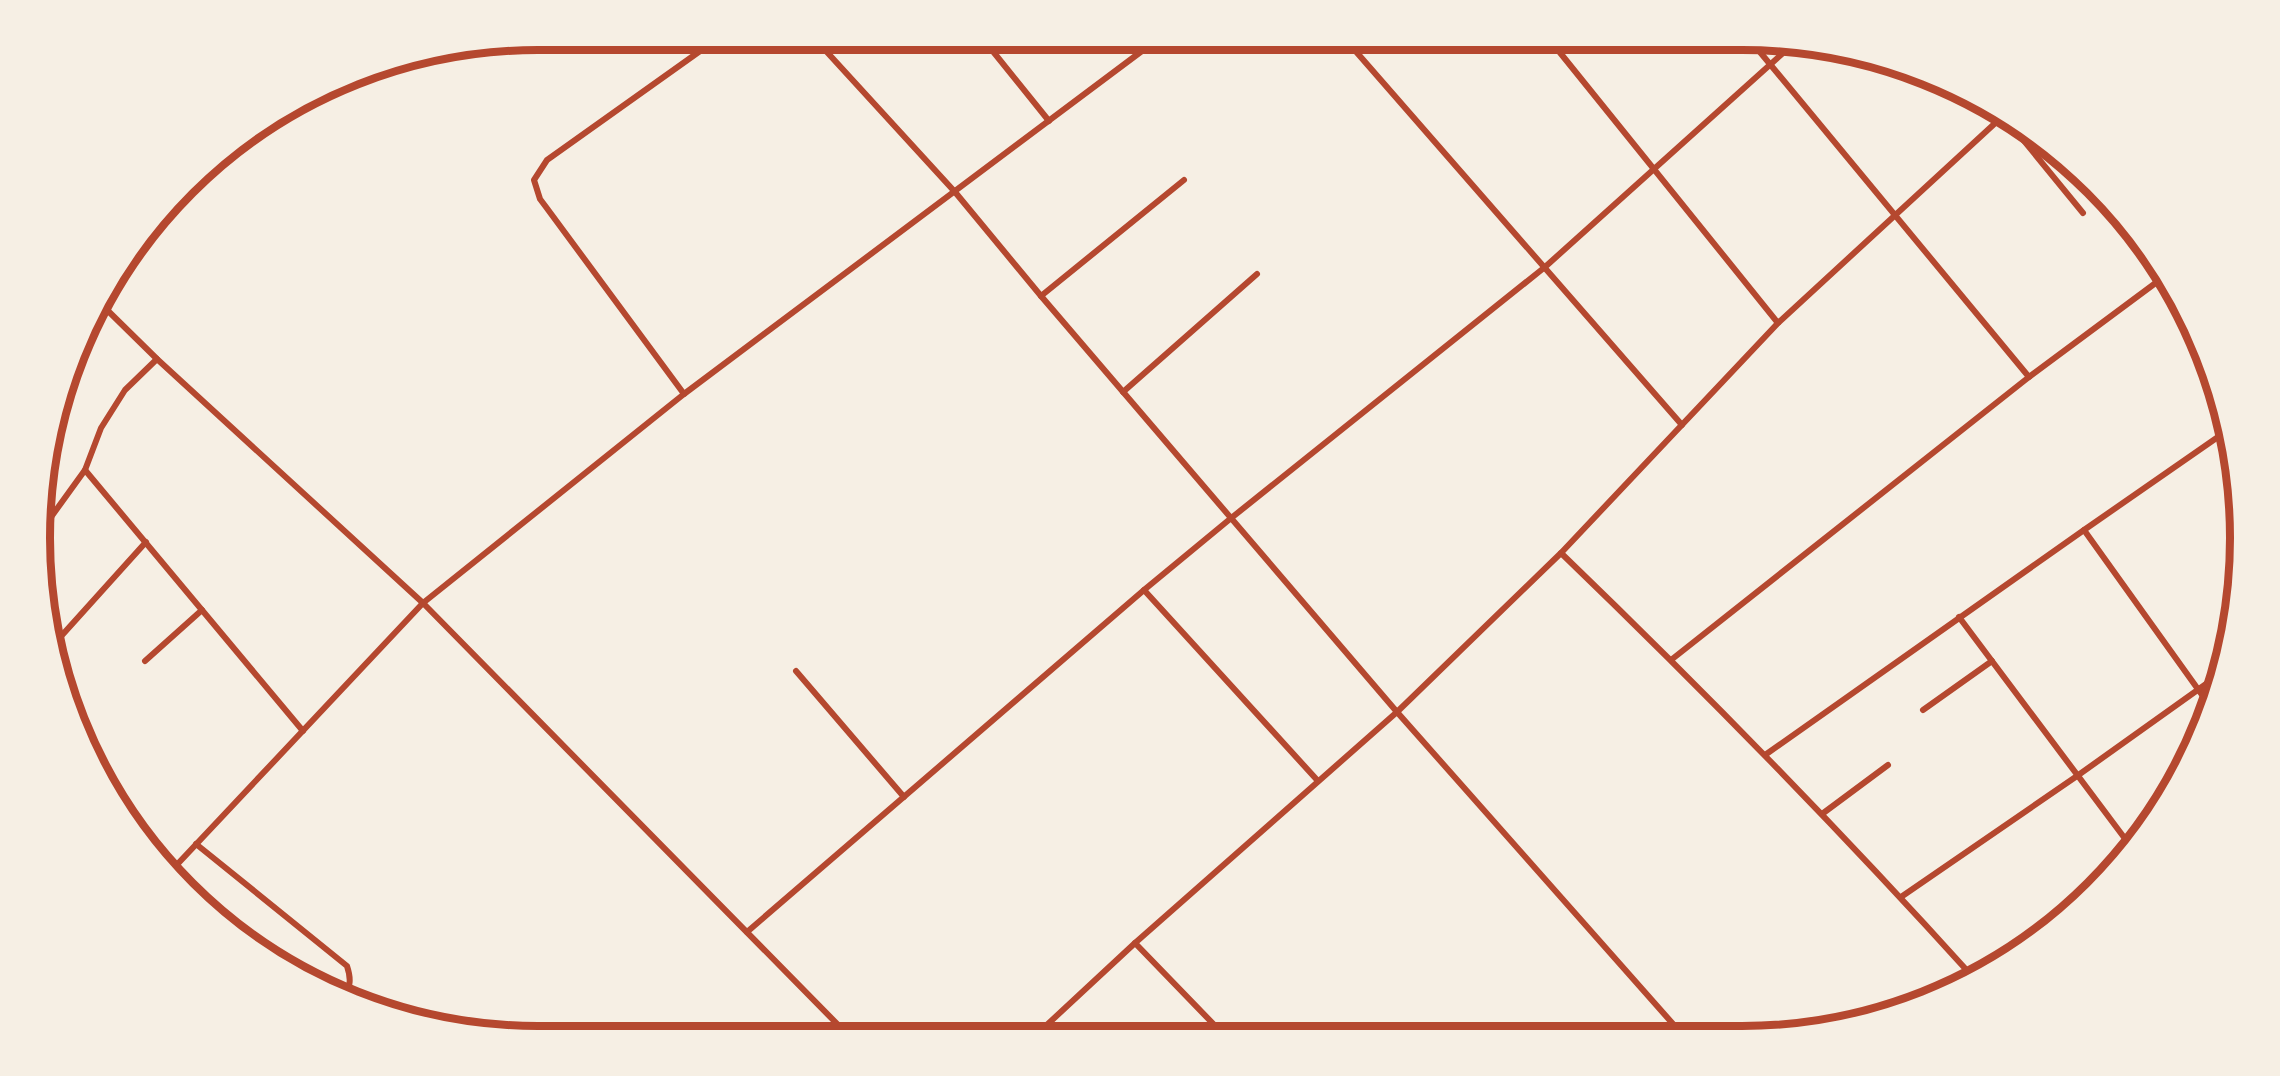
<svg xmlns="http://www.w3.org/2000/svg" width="2280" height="1076" font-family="Commissioner,sans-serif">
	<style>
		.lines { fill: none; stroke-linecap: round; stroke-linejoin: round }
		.minor { stroke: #b5482f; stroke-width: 6 }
		.rim { fill: none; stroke: #b5482f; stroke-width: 8 }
	</style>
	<rect width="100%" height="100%" fill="#f6efe4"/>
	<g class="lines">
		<!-- minor -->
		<g class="minor">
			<path d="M815 39 955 192 1041 296 1397 712 1681 1033"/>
			<path d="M983 39 1049 121"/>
			<path d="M1345 39 1682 425"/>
			<path d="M1549 39 1778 323"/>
			<path d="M1750 40 2029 377"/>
			<path d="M2002 114 2083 213"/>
			<path d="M1041 296 1184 180"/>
			<path d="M100 303 157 359 423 603 849 1036"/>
			<path d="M1123 392 1257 274"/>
			<path d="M684 394 546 207 540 199 534 180 547 160 717 39"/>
			<path d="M2225 433 2232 443"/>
			<path d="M85 470 303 731"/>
			<path d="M46 524 85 470 101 428 125 390 157 359"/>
			<path d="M2084 530 2210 706"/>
			<path d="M1561 553C1703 690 1840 830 1972 976"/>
			<path d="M1144 590 1318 781"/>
			<path d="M1959 617 2132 848"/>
			<path d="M55 643 146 542"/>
			<path d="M1671 660 2029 377 2165 276"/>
			<path d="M145 661 202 610"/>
			<path d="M796 671 904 797"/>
			<path d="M1923 710 1992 661"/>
			<path d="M1765 755 2084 530 2228 430"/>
			<path d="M1822 814 1888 765"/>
			<path d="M196 844 347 966C351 978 351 986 344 998"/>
			<path d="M171 871 423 603 684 394 1158 39"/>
			<path d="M1901 897 2077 776 2220 674"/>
			<path d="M747 932 1144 590 1230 519 1545 267 1793 44"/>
			<path d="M1135 943 1224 1035"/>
			<path d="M1036 1035 1135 943 1397 712 1561 553 1778 323 2004 115"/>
		</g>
	</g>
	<!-- crop -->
	<path d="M0 0H2280V1076H0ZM538 50H1742A488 488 0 0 1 2230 538V538A488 488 0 0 1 1742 1026H538A488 488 0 0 1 50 538V538A488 488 0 0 1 538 50Z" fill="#f6efe4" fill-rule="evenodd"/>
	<path class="rim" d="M538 50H1742A488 488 0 0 1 2230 538V538A488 488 0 0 1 1742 1026H538A488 488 0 0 1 50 538V538A488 488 0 0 1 538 50Z"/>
</svg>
